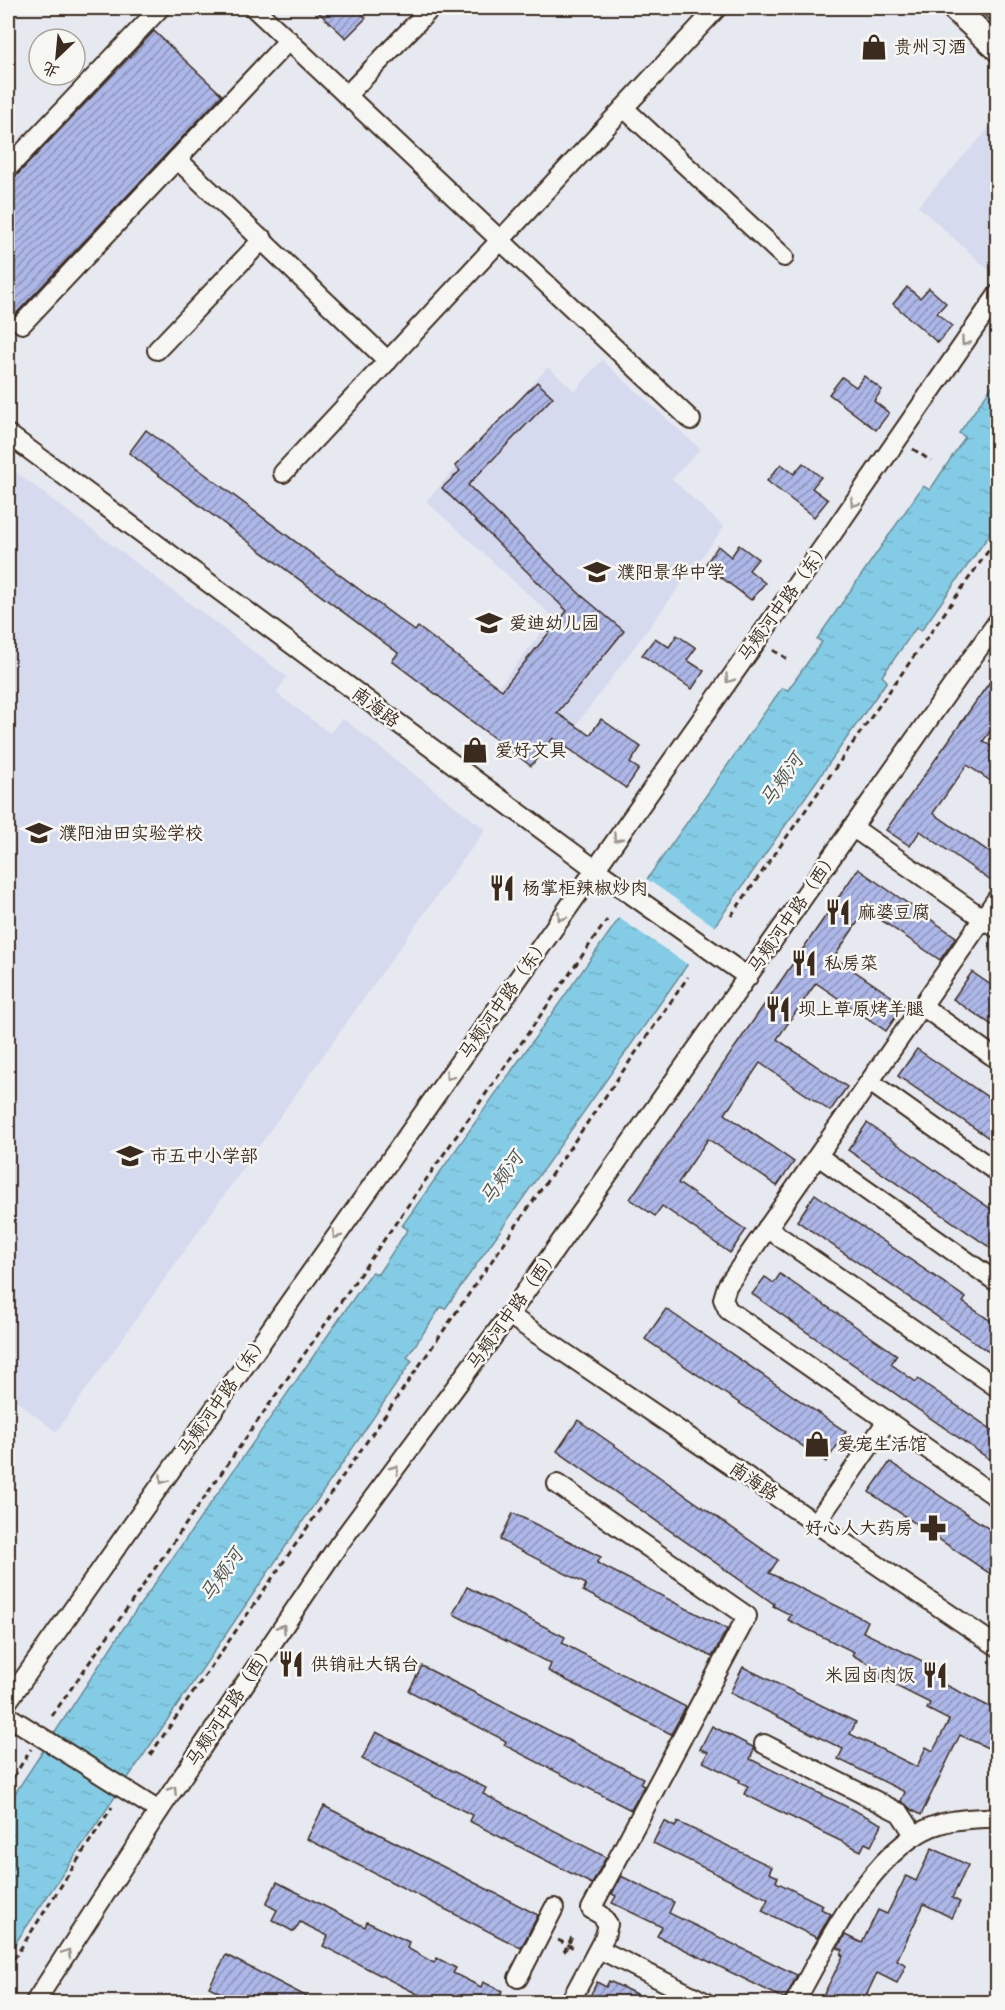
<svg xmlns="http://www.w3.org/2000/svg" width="1005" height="2010" font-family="Mynerve,'LXGW WenKai TC',sans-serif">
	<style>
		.built { fill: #d6daee }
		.water { fill: url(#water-ripples); stroke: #678b95; stroke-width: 1.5 }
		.pier { fill: #e7e9f0 }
		.building { fill: url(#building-hatch); stroke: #3b2a1e; stroke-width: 1.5 }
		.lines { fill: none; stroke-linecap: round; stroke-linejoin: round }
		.minor-casing { stroke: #3b2a1e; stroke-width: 22 }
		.major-casing { stroke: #3b2a1e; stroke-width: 28 }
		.path { stroke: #3b2a1e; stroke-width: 3; stroke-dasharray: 6 4.5; stroke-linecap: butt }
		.minor { stroke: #f6f6f2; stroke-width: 18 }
		.major { stroke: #f6f6f2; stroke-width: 24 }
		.oneway { stroke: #989088 }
		.labels { text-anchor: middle; stroke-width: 5; stroke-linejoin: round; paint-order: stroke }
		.poi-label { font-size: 18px; fill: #3b2a1e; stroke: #f6f6f2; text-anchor: start }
		.street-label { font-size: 18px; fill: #3b2a1e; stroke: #f6f6f2 }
		.water-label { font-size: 20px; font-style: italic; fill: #4d5250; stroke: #f6f6f2 }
	</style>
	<defs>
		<pattern id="water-ripples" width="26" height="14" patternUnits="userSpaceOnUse" patternTransform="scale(1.5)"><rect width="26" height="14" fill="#84cce5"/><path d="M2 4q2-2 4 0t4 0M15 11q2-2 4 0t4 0" fill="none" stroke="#73afc4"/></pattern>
		<pattern id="building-hatch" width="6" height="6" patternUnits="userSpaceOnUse" patternTransform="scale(1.5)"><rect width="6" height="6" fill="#adb7e8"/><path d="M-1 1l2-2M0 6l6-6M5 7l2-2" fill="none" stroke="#8e95bb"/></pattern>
	</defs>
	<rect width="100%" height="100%" fill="#e7e9f0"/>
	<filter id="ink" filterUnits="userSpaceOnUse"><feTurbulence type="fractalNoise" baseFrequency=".0167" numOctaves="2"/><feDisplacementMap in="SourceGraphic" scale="12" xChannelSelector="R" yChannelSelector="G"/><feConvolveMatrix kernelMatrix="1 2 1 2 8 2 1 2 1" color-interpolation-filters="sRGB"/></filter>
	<g filter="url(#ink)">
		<!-- built -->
		<g class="built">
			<path d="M994 123 998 127V270L994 275 918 206Z"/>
			<path d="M602 360 700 449 672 479 724 527 568 736 500 685 553 617 426 501 548 367 575 391Z"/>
			<path d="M8 466 287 677 276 693 330 733 342 718 486 830 455 870 56 1432 8 1394Z"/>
		</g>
		<!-- water -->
		<path class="water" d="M997 379V524L921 631 916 628 882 676 887 681 445 1309 441 1307 407 1357 412 1361 8 1954V1804L123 1629 372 1272 378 1274 408 1229 402 1226 782 688 788 690 822 642 817 639 923 486 930 490 965 437 959 433Z"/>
		<!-- pier -->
		<path class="pier" d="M644 877 717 928 690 966 616 916Z"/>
		<!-- building -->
		<g class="building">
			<path d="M314 8H355L366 18 346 38Z"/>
			<path d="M154 31 222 95 14 316 11 327 8 331V179L16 176Z"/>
			<path d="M907 287 920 298 929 288 946 303 937 313 952 326 938 343 893 304Z"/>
			<path d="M864 376 882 390 874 401 889 413 876 430 829 394 842 377 856 387Z"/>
			<path d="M537 382 553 397 468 485 581 595 624 631 557 713 590 735 601 719 641 747 630 763 639 769 626 788 553 738 531 766 392 661 398 653 129 453 146 430 415 631 418 627 502 690 567 611 442 488 460 471 455 466Z"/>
			<path d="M803 463 821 477 812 488 828 500 814 517 767 481 781 464 794 474Z"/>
			<path d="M739 545 758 559 749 570 765 583 751 600 705 565 718 546 731 557Z"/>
			<path d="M677 635 696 648 687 660 704 671 692 689 642 655 655 638 669 647Z"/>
			<path d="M998 670V721L983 741 998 751V786L967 765 933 813 998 858V871L991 881 920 831 910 846 886 830Z"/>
			<path d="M858 869 956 937 940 960 866 910 834 957 904 1005 886 1031 816 983 777 1039 847 1087 830 1111 760 1063 725 1114 794 1162 777 1186 708 1139 678 1183 746 1230 730 1253 662 1206 655 1216 630 1199Z"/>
			<path d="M972 972 998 990V1029L953 999Z"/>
			<path d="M917 1049 998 1104V1144L898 1076Z"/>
			<path d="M867 1123 998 1214V1253L848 1150Z"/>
			<path d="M815 1194 966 1298 963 1302 998 1326V1358L797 1221Z"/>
			<path d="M780 1274 897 1355 891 1364 916 1382 918 1379 998 1434V1465L752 1294 765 1277 774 1283Z"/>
			<path d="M666 1309 846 1432 826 1462 645 1339Z"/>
			<path d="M578 1420 778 1560 769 1573 868 1621 863 1632 945 1672 940 1682 998 1711V1744L992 1741 988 1748 960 1735 921 1815 912 1810 901 1801 905 1792 838 1759 843 1749 730 1693 743 1667 856 1722 850 1734 917 1767 926 1747 933 1751 949 1720 927 1709 930 1703 868 1672 871 1665 852 1655 854 1652 788 1620 791 1615 773 1606 774 1604 557 1451Z"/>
			<path d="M890 1462 998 1535V1579L869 1492Z"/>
			<path d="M513 1513 601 1557 597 1563 727 1629 712 1657 583 1591 586 1584 500 1540Z"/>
			<path d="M467 1587 565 1637 562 1643 686 1707 671 1734 548 1671 551 1664 453 1614Z"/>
			<path d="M422 1666 643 1778 640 1784 644 1786 631 1810 504 1745 506 1741 409 1691Z"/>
			<path d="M712 1726 753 1747 754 1750 750 1759 882 1824 871 1846 865 1843 861 1851 744 1794 748 1786 739 1782 740 1780 703 1762 708 1752 700 1749Z"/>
			<path d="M376 1732 486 1788 483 1794 606 1857 592 1884 469 1821 472 1815 362 1759Z"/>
			<path d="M324 1806 538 1915 521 1948 307 1839Z"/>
			<path d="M664 1821 675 1827 678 1822 772 1867 769 1873 778 1877 776 1882 823 1905 821 1909 831 1914 817 1938 762 1911 768 1899 653 1843Z"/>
			<path d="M932 1848 968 1865 952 1898 960 1902 952 1918 924 1904 897 1960 906 1965 897 1983 877 1973 863 2002H820L843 1956 841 1955 843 1950 838 1948 845 1935 862 1943 878 1910 887 1914 906 1876 916 1881Z"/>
			<path d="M621 1876 674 1902 669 1913 797 1975 785 1999 657 1936 662 1927 612 1903 616 1896 612 1894Z"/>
			<path d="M277 1882 365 1927 367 1922 409 1942 407 1948 434 1963 437 1958 456 1968 453 1973 481 1987 483 1982 502 1991 500 1996 513 2002H433L323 1946 328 1936 300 1922 294 1932 272 1920 277 1910 266 1904Z"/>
			<path d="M226 1955 317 2002H239L209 1987Z"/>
			<path d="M609 1981 653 2002H587L597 1982 606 1987Z"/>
		</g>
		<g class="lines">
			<!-- minor casing -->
			<g class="minor-casing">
				<g id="minor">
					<path d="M254 8 691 420"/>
					<path d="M347 95 431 8"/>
					<path d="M624 108 784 257"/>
					<path d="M177 159 388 361"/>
					<path d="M8 168 160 8"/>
					<path d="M22 324 289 40"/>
					<path d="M157 350 263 239"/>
					<path d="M8 434 595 869 748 977"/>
					<path d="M283 473 717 8"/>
					<path d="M852 827 998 929"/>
					<path d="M998 897 727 1286 723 1299 728 1310 998 1498"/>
					<path d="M922 1006 998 1060"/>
					<path d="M870 1082 998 1173"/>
					<path d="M818 1156 998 1283"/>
					<path d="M767 1228 998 1388"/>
					<path d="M509 1315 998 1647"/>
					<path d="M557 1484 747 1616 591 1909 601 1915 608 1924 605 1936 570 2002"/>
					<path d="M816 1523 887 1421"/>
					<path d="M8 1701 828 540 998 294"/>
					<path d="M8 1716 159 1811"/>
					<path d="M764 1744 900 1813 915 1836"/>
					<path d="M599 1949 705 2002"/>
					<path d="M518 1978 554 1908"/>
					<path d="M35 2002 159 1811 339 1544 509 1315 998 621"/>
					<path d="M795 2002C826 1946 876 1840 943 1823 960 1818 980 1819 998 1817"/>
				</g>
			</g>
			<!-- major casing -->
			<g class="major-casing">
				<g id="major">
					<path d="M954 8 998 49"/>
					<path d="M996 8 998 9"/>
				</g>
			</g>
			<!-- path -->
			<g class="path">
				<path d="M913 449 931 461"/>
				<path d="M773 650 789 660"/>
				<path d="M731 916 998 537"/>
				<path d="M52 1716 607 920"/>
				<path d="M150 1755 688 977"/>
				<path d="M8 1786 31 1749"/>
				<path d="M558 1940 576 1949"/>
				<path d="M564 1952 572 1937"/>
				<path d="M8 1968 112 1807"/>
			</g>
			<!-- minor -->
			<use href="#minor" class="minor"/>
			<!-- major -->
			<use href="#major" class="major"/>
		</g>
		<!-- one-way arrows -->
		<defs><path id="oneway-chevron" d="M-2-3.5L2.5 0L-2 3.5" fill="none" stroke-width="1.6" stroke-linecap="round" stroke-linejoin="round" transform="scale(1.5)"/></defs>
		<g class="oneway">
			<use href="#oneway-chevron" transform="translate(965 342) rotate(124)"/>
			<use href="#oneway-chevron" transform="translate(854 503) rotate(125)"/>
			<use href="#oneway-chevron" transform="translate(729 679) rotate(125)"/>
			<use href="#oneway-chevron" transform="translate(617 838) rotate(125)"/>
			<use href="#oneway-chevron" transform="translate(561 917) rotate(125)"/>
			<use href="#oneway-chevron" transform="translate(449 1076) rotate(125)"/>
			<use href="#oneway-chevron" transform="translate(336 1235) rotate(125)"/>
			<use href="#oneway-chevron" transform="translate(395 1469) rotate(-53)"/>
			<use href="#oneway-chevron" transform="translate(163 1480) rotate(125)"/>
			<use href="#oneway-chevron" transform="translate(282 1628) rotate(-56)"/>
			<use href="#oneway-chevron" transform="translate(173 1790) rotate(-56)"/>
			<use href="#oneway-chevron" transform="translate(67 1953) rotate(-57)"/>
		</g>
	</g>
	<!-- icons -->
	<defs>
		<g id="shop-bare" transform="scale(2.07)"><path d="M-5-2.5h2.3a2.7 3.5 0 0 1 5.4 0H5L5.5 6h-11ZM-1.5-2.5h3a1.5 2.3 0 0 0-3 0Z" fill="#3b2a1e" stroke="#f6f6f2" stroke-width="2.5" paint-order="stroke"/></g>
		<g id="school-bare" transform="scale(2.07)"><path d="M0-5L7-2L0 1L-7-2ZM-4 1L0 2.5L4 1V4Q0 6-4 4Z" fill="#3b2a1e" stroke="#f6f6f2" stroke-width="2.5" paint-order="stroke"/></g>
		<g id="restaurant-bare" transform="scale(2.07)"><path d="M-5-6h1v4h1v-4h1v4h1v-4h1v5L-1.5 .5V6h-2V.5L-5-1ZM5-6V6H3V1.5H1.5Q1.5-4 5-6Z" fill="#3b2a1e" stroke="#f6f6f2" stroke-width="2.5" paint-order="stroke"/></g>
		<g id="pharmacy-bare" transform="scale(2.07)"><path d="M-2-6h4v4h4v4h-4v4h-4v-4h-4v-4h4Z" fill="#3b2a1e" stroke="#f6f6f2" stroke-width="2.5" paint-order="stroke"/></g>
	</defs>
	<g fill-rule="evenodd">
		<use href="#shop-bare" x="874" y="47"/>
		<use href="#school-bare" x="597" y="572"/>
		<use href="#school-bare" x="489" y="623"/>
		<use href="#shop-bare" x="475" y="750"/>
		<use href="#school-bare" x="39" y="833"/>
		<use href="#restaurant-bare" x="502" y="888"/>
		<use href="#restaurant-bare" x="838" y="912"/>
		<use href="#restaurant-bare" x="804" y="963"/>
		<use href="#restaurant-bare" x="778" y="1009"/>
		<use href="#school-bare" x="130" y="1156"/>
		<use href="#shop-bare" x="817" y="1444"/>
		<use href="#pharmacy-bare" x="933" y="1528"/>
		<use href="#restaurant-bare" x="291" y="1664"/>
		<use href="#restaurant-bare" x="935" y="1675"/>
	</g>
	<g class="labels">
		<!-- poi labels -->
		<g class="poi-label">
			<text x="894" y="53">贵州习酒</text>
			<text x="617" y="578">濮阳景华中学</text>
			<text x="509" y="629">爱迪幼儿园</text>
			<text x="495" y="756">爱好文具</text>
			<text x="59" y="839">濮阳油田实验学校</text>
			<text x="522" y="894">杨掌柜辣椒炒肉</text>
			<text x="858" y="918">麻婆豆腐</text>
			<text x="824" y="969">私房菜</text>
			<text x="798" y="1015">坝上草原烤羊腿</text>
			<text x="150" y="1162">市五中小学部</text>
			<text x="837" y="1450">爱宠生活馆</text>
			<text x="913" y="1534" text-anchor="end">好心人大药房</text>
			<text x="311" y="1670">供销社大锅台</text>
			<text x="915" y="1681" text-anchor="end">米园卤肉饭</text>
		</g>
		<!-- street labels -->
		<g class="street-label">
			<text transform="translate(784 601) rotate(-54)" y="6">马颊河中路（东）</text>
			<text transform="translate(376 707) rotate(37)" y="6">南海路</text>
			<text transform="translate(793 912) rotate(-55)" y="6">马颊河中路（西）</text>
			<text transform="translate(504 998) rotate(-55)" y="6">马颊河中路（东）</text>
			<text transform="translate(513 1309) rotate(-54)" y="6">马颊河中路（西）</text>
			<text transform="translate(223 1395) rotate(-55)" y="6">马颊河中路（东）</text>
			<text transform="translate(754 1481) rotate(34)" y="6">南海路</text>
			<text transform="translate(230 1705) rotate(-56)" y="6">马颊河中路（西）</text>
		</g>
		<!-- water labels -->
		<g class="water-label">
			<text transform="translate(781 780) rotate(-55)" y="7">马颊河</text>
			<text transform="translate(501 1178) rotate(-55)" y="7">马颊河</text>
			<text transform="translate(221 1575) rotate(-55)" y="7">马颊河</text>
		</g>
	</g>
	<!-- margin -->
	<rect width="1005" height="2010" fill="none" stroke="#f6f6f2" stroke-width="30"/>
	<rect x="15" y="15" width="975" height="1980" fill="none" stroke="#3b2a1e" stroke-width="2" filter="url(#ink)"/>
	<!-- north arrow -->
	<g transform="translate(57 57) rotate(206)"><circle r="28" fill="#f6f6f2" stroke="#aba49d" stroke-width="1.5"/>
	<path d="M0-4.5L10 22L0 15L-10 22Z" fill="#3b2a1e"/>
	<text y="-9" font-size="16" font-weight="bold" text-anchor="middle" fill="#3b2a1e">北</text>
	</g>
</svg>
